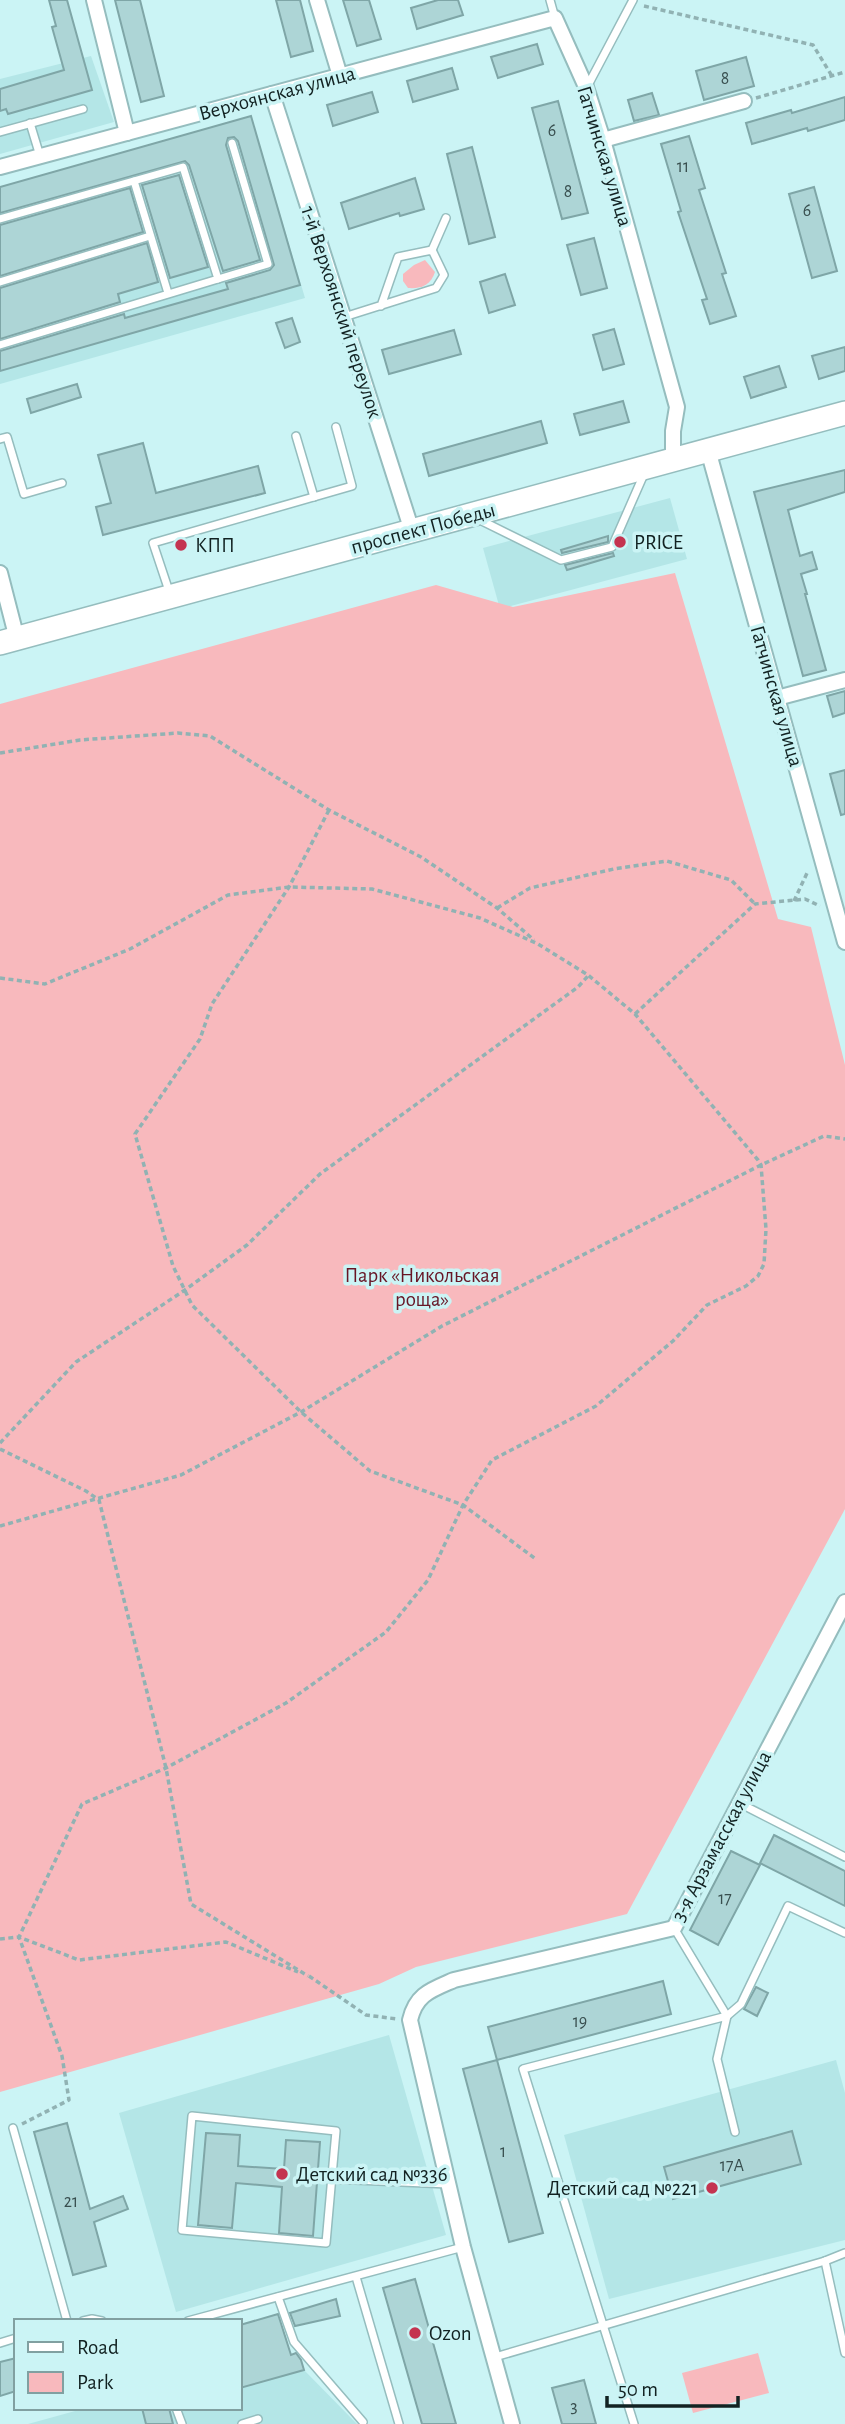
<svg xmlns="http://www.w3.org/2000/svg" width="845" height="2424" font-family="'Alegreya Sans',sans-serif">
	<style>
		.built { fill: #b4e6e7 }
		.green { fill: #f8b9bd }
		.building { fill: #add5d6; stroke: #7fa6a7; stroke-width: 2 }
		.lines { fill: none; stroke-linecap: round; stroke-linejoin: round }
		.service-casing { stroke: #95bdbe; stroke-width: 10 }
		.minor-casing { stroke: #95bdbe; stroke-width: 18 }
		.primary-casing { stroke: #95bdbe; stroke-width: 26 }
		.path { stroke: #91b2b3; stroke-width: 3.5; stroke-dasharray: 5 3.5; stroke-linecap: butt }
		.service { stroke: #fff; stroke-width: 7 }
		.minor { stroke: #fff; stroke-width: 14 }
		.primary { stroke: #fff; stroke-width: 23 }
		.poi-dot { fill: #c43450; stroke: #cbf4f5; stroke-width: 2.5 }
		.labels { text-anchor: middle; stroke-width: 7; stroke-linejoin: round; paint-order: stroke }
		.number-label { font-size: 18px; fill: #394f4f }
		.street-label { font-size: 21px; fill: #122222; stroke: #cbf4f5 }
		.poi-label { font-size: 21px; fill: #122222; stroke: #cbf4f5; text-anchor: start }
		.park-label { font-size: 21px; fill: #671525; stroke: #cbf4f5 }
	</style>
	<rect width="100%" height="100%" fill="#cbf4f5"/>
	<!-- built -->
	<g class="built">
		<path d="M91 56 114 122 0 154V79Z"/>
		<path d="M251 116 305 298 0 384V187Z"/>
		<path d="M670 498 687 559 500 609 483 548Z"/>
		<path d="M389 2035 446 2235 176 2312 119 2113Z"/>
		<path d="M836 2060 845 2093V2240L609 2299 564 2135Z"/>
		<path d="M253 2353 260 2382 304 2370 357 2424H28L86 2408H240V2357Z"/>
	</g>
	<!-- green -->
	<g class="green">
		<path d="M425 260 435 272C431 285 421 289 408 288L403 281V274L414 265Z"/>
		<path d="M675 573 778 919 811 927 845 1065V1509L627 1914 416 1967 379 1984 0 2092V704L436 585 513 607Z"/>
		<path d="M758 2353 769 2393 693 2413 682 2373Z"/>
	</g>
	<!-- building -->
	<g class="building">
		<path d="M49 0H67L92 90 8 114 6 109 0 111V89L64 70 52 27 56 26Z"/>
		<path d="M115 0H140L164 96 141 102Z"/>
		<path d="M276 0H300L313 51 291 57Z"/>
		<path d="M343 0H369L381 39 357 46Z"/>
		<path d="M438 0H458L463 15 417 29 411 8Z"/>
		<path d="M537 44 543 64 498 78 491 57Z"/>
		<path d="M746 57 754 86 704 100 696 71Z"/>
		<path d="M452 68 458 89 413 102 407 81Z"/>
		<path d="M372 92 378 112 333 126 327 105Z"/>
		<path d="M652 93 659 115 634 121 628 100Z"/>
		<path d="M845 97V120L808 131 807 128 752 144 746 123 791 110 792 113Z"/>
		<path d="M558 101 588 213 562 219 532 108Z"/>
		<path d="M251 116 300 285 0 371V351L124 314 125 318 228 289 226 283 270 270 274 265 238 141 234 137 228 138 226 145 260 260 223 271 189 165 185 161 0 213V187Z"/>
		<path d="M689 136 705 188 699 190 726 273 722 274 736 316 710 324 702 300 707 299 678 212 681 211 661 144Z"/>
		<path d="M472 147 495 237 469 244 447 154Z"/>
		<path d="M179 175 208 267 170 278 142 185Z"/>
		<path d="M415 178 424 209 400 216 399 213 349 229 341 203Z"/>
		<path d="M814 187 837 271 812 278 789 194Z"/>
		<path d="M130 188 143 232 0 276V225Z"/>
		<path d="M594 238 607 288 581 295 567 245Z"/>
		<path d="M147 243 158 282 118 294 120 302 0 339V288Z"/>
		<path d="M505 274 515 305 489 313 480 282Z"/>
		<path d="M292 318 300 342 285 348 276 323Z"/>
		<path d="M614 329 624 364 603 370 593 335Z"/>
		<path d="M454 330 461 354 389 374 382 350Z"/>
		<path d="M845 347V371L819 379 812 356Z"/>
		<path d="M779 366 786 387 751 398 744 377Z"/>
		<path d="M77 384 81 397 31 413 27 399Z"/>
		<path d="M623 401 629 422 580 435 574 414Z"/>
		<path d="M541 421 547 443 429 476 423 454Z"/>
		<path d="M143 443 156 493 258 466 265 493 103 535 96 507 111 503 98 455Z"/>
		<path d="M845 470V492L788 510 800 556 812 552 817 569 801 574 807 594H805L826 670 803 676 754 492Z"/>
		<path d="M608 536V542L562 553 561 550Z"/>
		<path d="M613 553 614 556 567 570 565 565Z"/>
		<path d="M845 691V713L833 717 827 696Z"/>
		<path d="M845 770V814L841 815 830 774Z"/>
		<path d="M774 1835 845 1871V1906L760 1863Z"/>
		<path d="M731 1851 760 1865 718 1945 690 1930Z"/>
		<path d="M663 1981 671 2014 497 2060 488 2027Z"/>
		<path d="M756 1987 768 1993 757 2016 744 2009Z"/>
		<path d="M497 2060 543 2233 509 2242 463 2069Z"/>
		<path d="M67 2123 90 2209 123 2196 128 2209 94 2222 106 2266 73 2275 34 2132Z"/>
		<path d="M792 2131 801 2164 673 2199 664 2167Z"/>
		<path d="M206 2133 240 2135 238 2166 284 2169 286 2140 320 2142 313 2236 279 2233 282 2187 236 2183 232 2228 198 2225Z"/>
		<path d="M415 2279 456 2424H422L383 2288Z"/>
		<path d="M336 2299 340 2316 295 2326 290 2313Z"/>
		<path d="M278 2314 291 2355 296 2353 301 2360 304 2370 240 2388V2325Z"/>
		<path d="M16 2358V2391L0 2396V2362Z"/>
		<path d="M584 2380 596 2424H562L552 2388Z"/>
		<path d="M142 2408H169L173 2424H146Z"/>
	</g>
	<g class="lines">
		<!-- service casing -->
		<g class="service-casing">
			<g id="service">
				<path d="M550 0 555 18"/>
				<path d="M587 87 633 0"/>
				<path d="M30 123 40 156"/>
				<path d="M0 132 83 109"/>
				<path d="M134 181 168 293"/>
				<path d="M0 219 183 167 218 279 0 345"/>
				<path d="M432 250 446 218"/>
				<path d="M218 279 268 264 232 143"/>
				<path d="M0 282 150 236"/>
				<path d="M344 317 436 288 444 275 432 250 398 257 381 306"/>
				<path d="M296 436 314 497"/>
				<path d="M0 439 7 437 24 494 62 483"/>
				<path d="M478 519 561 560 612 547 644 474"/>
				<path d="M170 594 153 543 352 486 336 427"/>
				<path d="M739 1803 845 1857"/>
				<path d="M674 1928 727 2016 717 2059 735 2132"/>
				<path d="M192 2116 336 2131 326 2243 182 2230Z"/>
				<path d="M13 2128 67 2321"/>
				<path d="M332 2179 448 2184"/>
				<path d="M825 2261 845 2353"/>
				<path d="M356 2277 399 2424"/>
				<path d="M278 2297 294 2342 363 2422"/>
				<path d="M83 2321 92 2319 102 2321"/>
				<path d="M188 2321 463 2247"/>
				<path d="M0 2343 16 2338"/>
				<path d="M495 2357 825 2261 845 2253"/>
				<path d="M176 2408 182 2424"/>
				<path d="M242 2424 258 2419"/>
				<path d="M634 2424 523 2069 727 2016 741 2004 788 1906 845 1933"/>
			</g>
		</g>
		<!-- minor casing -->
		<g class="minor-casing">
			<g id="minor">
				<path d="M94 0 127 133"/>
				<path d="M317 0 340 76"/>
				<path d="M272 94 412 531"/>
				<path d="M603 140 744 101"/>
				<path d="M0 167 555 18 586 87 603 140 677 407 673 431V461"/>
				<path d="M708 450 845 942"/>
				<path d="M0 573 17 639"/>
				<path d="M777 698 845 680"/>
				<path d="M512 2424 463 2247 410 2020C416 1994 431 1990 454 1980L674 1928 845 1602"/>
			</g>
		</g>
		<!-- primary casing -->
		<g class="primary-casing">
			<path id="primary" d="M0 643 845 413"/>
		</g>
		<!-- path -->
		<g class="path">
			<path d="M644 6 813 45 832 76"/>
			<path d="M756 98 845 72"/>
			<path d="M0 753 80 740 178 733 210 736 329 810 421 857 497 908 534 940"/>
			<path d="M329 810 289 887 212 1004 200 1039 135 1134 173 1266 192 1305 301 1412 370 1471 463 1505 537 1560"/>
			<path d="M794 901 808 871"/>
			<path d="M497 908 530 888 614 869 667 861 731 880 755 904"/>
			<path d="M0 978 45 984 130 949 228 895 289 887 372 889 480 918 538 944 588 975 635 1014 758 1160 761 1165 766 1229 764 1264 758 1276 746 1286 707 1305 673 1341 596 1406 492 1460 463 1505 428 1580 386 1632 286 1703 166 1768 82 1804 19 1937 0 1939"/>
			<path d="M635 1014 755 904 805 899 820 906"/>
			<path d="M0 1443 76 1362 185 1290 247 1245 320 1174 578 987 588 976"/>
			<path d="M0 1449 86 1491 99 1500 166 1768 191 1904 308 1976"/>
			<path d="M0 1526 181 1475 301 1412 442 1326 761 1165 824 1136 845 1139"/>
			<path d="M309 1976 366 2015 397 2019"/>
			<path d="M22 2124 69 2100 62 2056 19 1937 79 1960 226 1942 298 1972"/>
		</g>
		<!-- service -->
		<use href="#service" class="service"/>
		<!-- minor -->
		<use href="#minor" class="minor"/>
		<!-- primary -->
		<use href="#primary" class="primary"/>
	</g>
	<!-- markers -->
	<g class="poi-dot">
		<circle cx="620" cy="542" r="7"/>
		<circle cx="181" cy="545" r="7"/>
		<circle cx="282" cy="2174" r="7"/>
		<circle cx="712" cy="2188" r="7"/>
		<circle cx="415" cy="2333" r="7"/>
	</g>
	<g class="labels">
		<!-- number labels -->
		<g class="number-label">
			<text x="725" y="84">8</text>
			<text x="552" y="136">6</text>
			<text x="683" y="172">11</text>
			<text x="568" y="197">8</text>
			<text x="807" y="216">6</text>
			<text x="725" y="1904">17</text>
			<text x="580" y="2027">19</text>
			<text x="503" y="2157">1</text>
			<text x="732" y="2171">17А</text>
			<text x="71" y="2207">21</text>
			<text x="574" y="2412">3</text>
		</g>
		<!-- street labels -->
		<g class="street-label">
			<text transform="translate(277 93) rotate(-15)" y="7">Верхоянская улица</text>
			<text transform="translate(605 156) rotate(73)" y="7">Гатчинская улица</text>
			<text transform="translate(342 312) rotate(72)" y="7">1-й Верхоянский переулок</text>
			<text transform="translate(423 528) rotate(-15)" y="7">проспект Победы</text>
			<text transform="translate(777 696) rotate(74)" y="7">Гатчинская улица</text>
			<text transform="translate(721 1836) rotate(-62)" y="7">3-я Арзамасская улица</text>
		</g>
		<!-- poi labels -->
		<g class="poi-label">
			<text x="634" y="549">PRICE</text>
			<text x="195" y="552">КПП</text>
			<text x="296" y="2181">Детский сад №336</text>
			<text x="698" y="2195" text-anchor="end">Детский сад №221</text>
			<text x="429" y="2340">Ozon</text>
		</g>
		<!-- park labels -->
		<g class="park-label">
			<text x="422" y="1282">Парк «Никольская<tspan x="422" dy="24">роща»</tspan></text>
		</g>
	</g>
	<!-- legend -->
	<rect x="14" y="2319" width="228" height="91" fill="#cbf4f5" stroke="#81a0a1" stroke-width="2"/>
	<rect x="28" y="2342" width="35" height="10" fill="#ffffff" stroke="#81a0a1" stroke-width="2"/>
	<text x="77" y="2354" font-size="21" fill="#122222">Road</text>
	<rect x="28" y="2372" width="35" height="21" fill="#f8b9bd" stroke="#81a0a1" stroke-width="2"/>
	<text x="77" y="2389" font-size="21" fill="#122222">Park</text>
	<!-- scale -->
	<path d="M607 2396v10h131v-10" fill="none" stroke="#122222" stroke-width="3.5"/>
	<text x="618" y="2396" font-size="21" fill="#122222" stroke="#cbf4f5" stroke-width="5" paint-order="stroke">50 m</text>
</svg>
